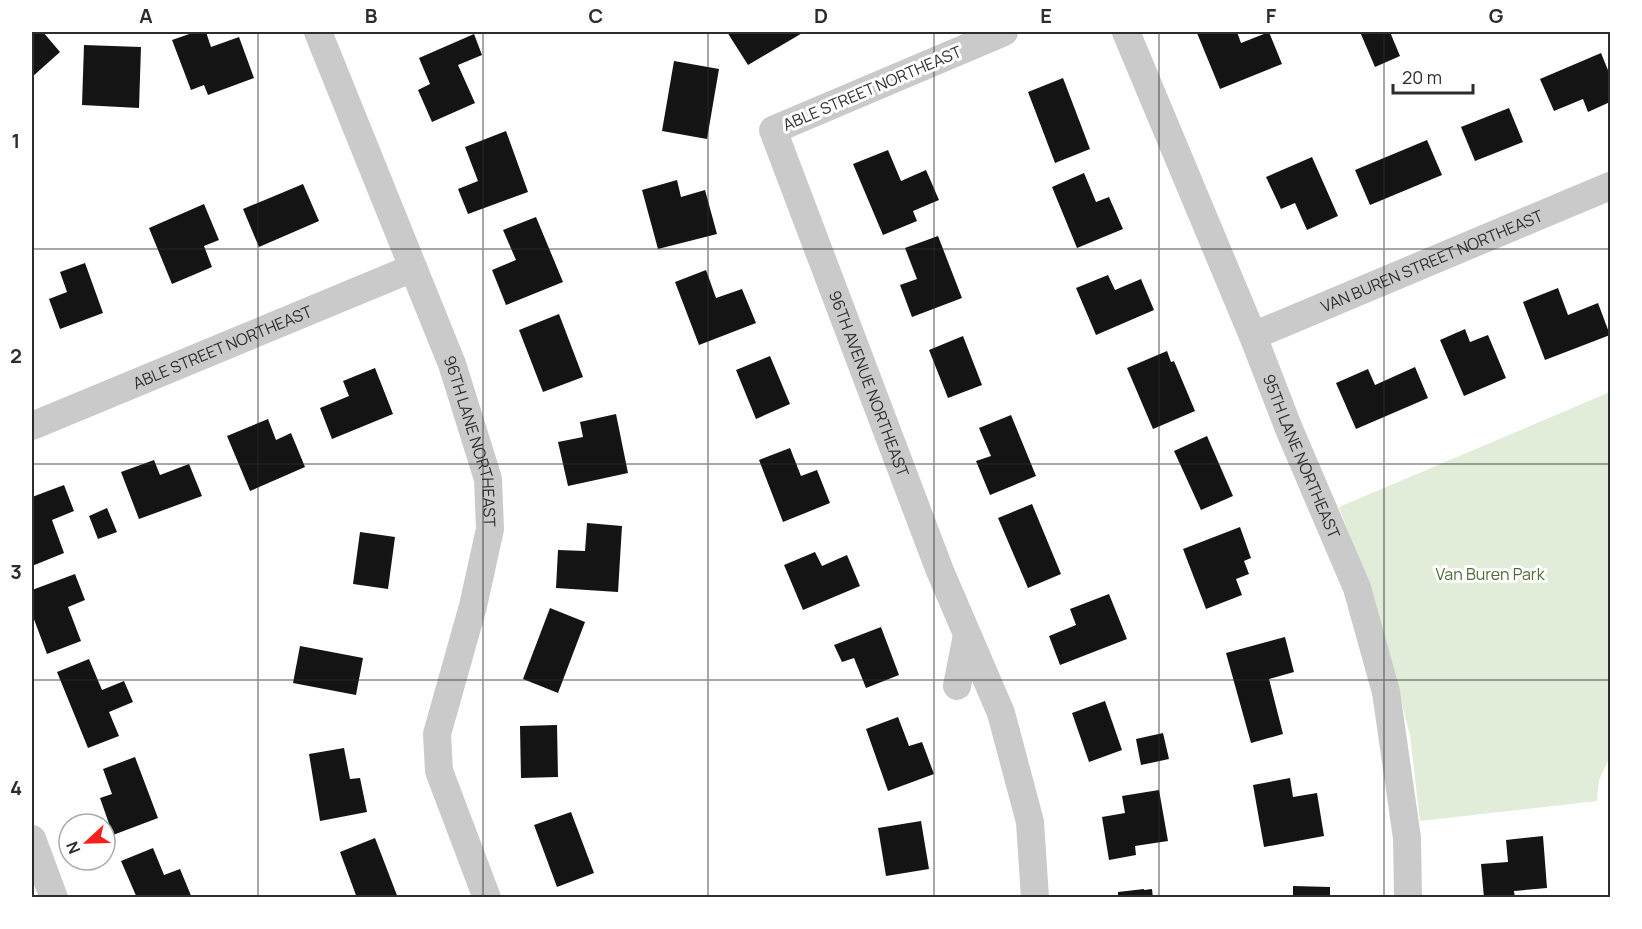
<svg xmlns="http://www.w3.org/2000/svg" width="1642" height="929" font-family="Manrope,sans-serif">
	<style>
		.green { fill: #e1ecd9 }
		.building { fill: #141414 }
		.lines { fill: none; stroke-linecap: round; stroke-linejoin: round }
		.minor { stroke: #cacaca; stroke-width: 28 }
		.grid { fill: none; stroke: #2d2d2d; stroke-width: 1.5; stroke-opacity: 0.55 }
		.labels { text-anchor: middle; stroke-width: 6; stroke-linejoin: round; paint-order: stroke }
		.street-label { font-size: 16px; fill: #2d2d2d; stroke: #fff }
		.park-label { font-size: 16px; fill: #4b6c36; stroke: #fff }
		.neatline { fill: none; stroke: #2d2d2d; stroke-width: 2 }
		.grid-label { font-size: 20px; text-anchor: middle; font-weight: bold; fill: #2d2d2d }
	</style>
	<rect width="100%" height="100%" fill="#fff"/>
	<!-- green -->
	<path class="green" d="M1610 392V756L1599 780 1597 801 1420 821 1410 735 1385 638 1363 571 1339 507Z"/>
	<!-- building -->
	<g class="building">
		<path d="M32 32H43L60 52 32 77Z"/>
		<path d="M195 32H206L211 47 239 37 254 78 208 95 204 85 191 90 172 40Z"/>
		<path d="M727 32H804L748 65Z"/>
		<path d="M1200 32H1237L1241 43 1269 32 1282 64 1220 89 1197 33Z"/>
		<path d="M1360 32H1390L1400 56 1375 67Z"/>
		<path d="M474 34 482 55 458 65 475 103 432 122 418 90 430 84 419 58Z"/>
		<path d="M84 45 141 47 139 108 82 105Z"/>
		<path d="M1601 53 1610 75V102L1588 112 1583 99 1554 111 1540 79Z"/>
		<path d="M674 61 719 69 707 139 662 131Z"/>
		<path d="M1063 78 1090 149 1055 163 1028 92Z"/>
		<path d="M1509 108 1523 142 1475 161 1461 127Z"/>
		<path d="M506 131 528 192 468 214 458 189 478 181 465 147Z"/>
		<path d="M1427 140 1442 175 1370 205 1355 170Z"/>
		<path d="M888 150 901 181 926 170 939 200 913 211 917 221 883 235 853 164Z"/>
		<path d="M1312 157 1338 216 1307 230 1295 203 1281 209 1266 177Z"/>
		<path d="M1084 173 1096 202 1109 197 1123 229 1077 248 1052 187Z"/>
		<path d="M677 180 681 197 705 190 717 234 658 249 642 190Z"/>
		<path d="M303 184 319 221 259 247 243 209Z"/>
		<path d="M204 204 219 240 204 246 212 267 172 284 149 228Z"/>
		<path d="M536 217 563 282 506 305 492 270 516 260 503 230Z"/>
		<path d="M938 236 962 298 912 317 900 285 917 279 905 248Z"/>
		<path d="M85 263 103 313 60 329 49 299 67 292 60 272Z"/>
		<path d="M706 270 716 298 742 289 756 323 699 345 675 282Z"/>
		<path d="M1108 275 1115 290 1141 279 1154 310 1096 335 1076 288Z"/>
		<path d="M1558 288 1568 315 1598 303 1610 335 1545 360 1523 302Z"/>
		<path d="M559 314 583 377 543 392 519 330Z"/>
		<path d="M1465 329 1470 342 1488 335 1506 378 1464 396 1440 340Z"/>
		<path d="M963 336 982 385 948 398 929 350Z"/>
		<path d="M1167 351 1171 362 1174 361 1195 411 1153 429 1127 368Z"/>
		<path d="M770 356 790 404 756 419 736 370Z"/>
		<path d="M1415 367 1428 398 1356 429 1336 383 1368 369 1375 385Z"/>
		<path d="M375 368 393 414 332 439 320 408 349 396 343 381Z"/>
		<path d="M616 414 628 473 568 486 558 442 583 437 580 422Z"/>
		<path d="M1011 415 1036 476 990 495 976 461 991 456 979 428Z"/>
		<path d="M268 419 276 440 291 433 305 467 250 491 227 436Z"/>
		<path d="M1207 436 1233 496 1201 510 1174 451Z"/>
		<path d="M790 448 801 476 817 470 830 503 783 522 759 460Z"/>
		<path d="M154 460 160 475 189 464 202 496 139 519 121 472Z"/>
		<path d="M64 485 74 511 52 520 64 553 32 566V497Z"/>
		<path d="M1032 504 1061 574 1028 588 998 518Z"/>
		<path d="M107 508 117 532 98 539 89 516Z"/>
		<path d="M587 523 622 526 618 592 556 588 558 550 585 551Z"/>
		<path d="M1240 527 1251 558 1244 561 1249 574 1236 579 1242 595 1206 609 1183 549Z"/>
		<path d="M360 532 395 537 388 589 353 584Z"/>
		<path d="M815 552 822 566 847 555 860 586 803 610 784 565Z"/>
		<path d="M75 574 85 600 68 607 81 641 47 654 32 614V590Z"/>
		<path d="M1109 594 1127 639 1060 665 1049 636 1076 625 1070 609Z"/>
		<path d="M550 608 585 622 558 693 523 679Z"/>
		<path d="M881 627 899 675 866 688 854 658 842 662 834 645Z"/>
		<path d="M1285 637 1294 672 1269 679 1283 734 1251 743 1226 653Z"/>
		<path d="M300 646 363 658 356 695 293 683Z"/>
		<path d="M89 659 102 690 124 681 133 702 109 712 119 736 88 748 57 672Z"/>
		<path d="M1105 701 1122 750 1089 762 1072 713Z"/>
		<path d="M898 717 909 746 922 742 934 774 888 791 866 729Z"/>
		<path d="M557 725 558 777 521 778 520 726Z"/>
		<path d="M1163 733 1169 759 1141 765 1136 739Z"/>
		<path d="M344 748 350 779 360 778 367 812 320 821 309 754Z"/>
		<path d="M135 757 158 818 113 835 100 798 112 794 103 769Z"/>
		<path d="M1290 778 1293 797 1317 793 1324 836 1264 847 1253 785Z"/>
		<path d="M1159 790 1168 841 1135 846 1136 855 1109 860 1102 817 1125 813 1122 796Z"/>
		<path d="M571 812 594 873 557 887 534 825Z"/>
		<path d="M921 821 929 869 886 876 878 828Z"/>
		<path d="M1543 836 1547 888 1514 891 1515 898H1484L1481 864 1508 862 1506 840Z"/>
		<path d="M375 838 398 898H357L340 852Z"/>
		<path d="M153 848 164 875 180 869 192 898H137L121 861Z"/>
		<path d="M1293 886 1330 887V898H1293Z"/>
		<path d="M1144 889V890L1152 889 1153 898H1118V892Z"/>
	</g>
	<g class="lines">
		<!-- minor -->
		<g class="minor">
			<path id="s1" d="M318 32 452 364 488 479 490 529 473 606 437 734 439 771 487 898"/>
			<path id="s2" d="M1004 32 773 130 940 571 1001 713 1030 822 1035 898"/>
			<path id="s3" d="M1126 32 1253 336 1289 429 1357 588 1386 692 1407 838 1408 898"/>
			<path id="s4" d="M1253 336 1610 186"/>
			<path id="s5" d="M32 426 413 268"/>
			<path d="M957 686 967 635"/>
			<path d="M32 839 54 898"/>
		</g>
	</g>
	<!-- grid -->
	<path class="grid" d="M258 32V898M483 32V898M708 32V898M934 32V898M1159 32V898M1384 32V898M32 249H1610M32 464H1610M32 680H1610"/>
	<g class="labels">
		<!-- street labels -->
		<g class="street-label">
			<text transform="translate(872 88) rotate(-23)" y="6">ABLE STREET NORTHEAST</text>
			<text dy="6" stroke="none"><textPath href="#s4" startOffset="194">VAN BUREN STREET NORTHEAST</textPath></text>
			<text dy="6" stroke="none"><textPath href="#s5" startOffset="206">ABLE STREET NORTHEAST</textPath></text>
			<text dy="6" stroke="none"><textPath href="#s2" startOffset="522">96TH AVENUE NORTHEAST</textPath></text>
			<text dy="6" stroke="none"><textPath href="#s1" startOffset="438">96TH LANE NORTHEAST</textPath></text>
			<text dy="6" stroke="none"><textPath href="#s3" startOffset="459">95TH LANE NORTHEAST</textPath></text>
		</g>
		<!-- park labels -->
		<g class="park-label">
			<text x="1490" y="580">Van Buren Park</text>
		</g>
	</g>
	<!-- border -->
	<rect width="1642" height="929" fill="none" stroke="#ffffff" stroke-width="66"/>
	<!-- north arrow -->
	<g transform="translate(87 842) rotate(248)"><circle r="28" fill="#ffffff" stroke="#ababab" stroke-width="1.5"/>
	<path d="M0-4.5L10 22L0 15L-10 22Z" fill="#f6211d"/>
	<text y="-9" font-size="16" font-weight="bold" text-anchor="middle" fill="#2d2d2d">N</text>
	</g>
	<!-- scale -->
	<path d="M1393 84v9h80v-9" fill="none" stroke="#2d2d2d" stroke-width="3"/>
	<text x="1402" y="84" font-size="18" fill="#2d2d2d" stroke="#ffffff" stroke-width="4.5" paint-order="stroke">20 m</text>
	<rect x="33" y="33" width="1576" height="863" class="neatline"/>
	<g class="grid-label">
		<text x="146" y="23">A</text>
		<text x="371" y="23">B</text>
		<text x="596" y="23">C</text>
		<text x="821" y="23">D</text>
		<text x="1046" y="23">E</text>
		<text x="1271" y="23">F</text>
		<text x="1496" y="23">G</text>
		<text x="16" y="148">1</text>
		<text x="16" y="363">2</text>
		<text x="16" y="579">3</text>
		<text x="16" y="795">4</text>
	</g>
</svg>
